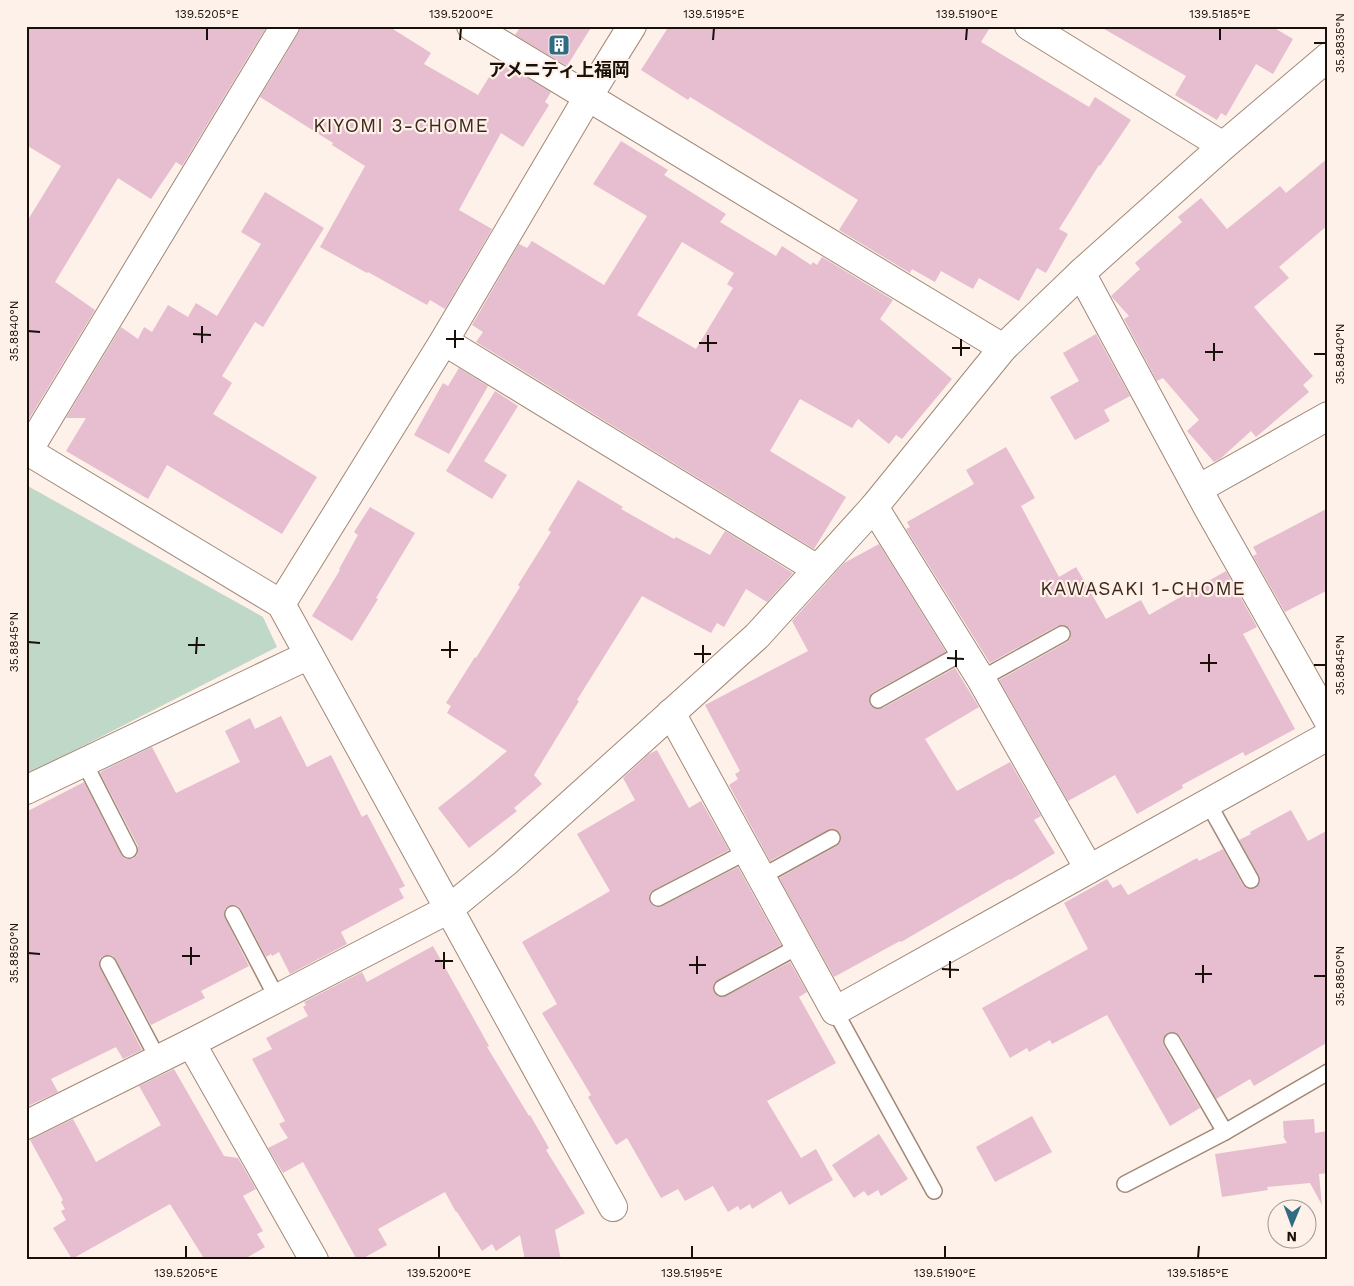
<svg xmlns="http://www.w3.org/2000/svg" width="1354" height="1286" font-family="'Work Sans','Noto Sans JP',sans-serif">
	<style>
		.green { fill: #c0d8c7 }
		.building { fill: #e7bdd0; fill-rule: evenodd }
		.lines { fill: none; stroke-linecap: round; stroke-linejoin: round }
		.service-casing { stroke: #a28877; stroke-width: 18 }
		.minor-casing { stroke: #a28877; stroke-width: 30 }
		.tertiary-casing { stroke: #a28877; stroke-width: 30 }
		.service { stroke: #fff; stroke-width: 15 }
		.minor { stroke: #fff; stroke-width: 28 }
		.tertiary { stroke: #fff; stroke-width: 28 }
		.ticks { fill: none; stroke: #191009; stroke-width: 2 }
		.labels { text-anchor: middle; stroke-width: 4.5; stroke-linejoin: round; paint-order: stroke }
		.poi-label { font-size: 18px; font-weight: bold; fill: #191009; stroke: #fdf1e9 }
		.neighbourhood-label { font-size: 19px; letter-spacing: 1px; fill: #3d2819; stroke: #fdf1e9 }
		.neatline { fill: none; stroke: #191009; stroke-width: 2 }
		.ticks-label { font-size: 12px; text-anchor: middle; fill: #191009 }
	</style>
	<rect width="100%" height="100%" fill="#fdf1e9"/>
	<!-- green -->
	<path class="green" d="M26 485 263 617 277 647 26 775Z"/>
	<!-- building -->
	<g class="building">
		<path d="M26 26H267L182 166 176 162 151 199 118 178 55 282 95 310 29 419H26V223L61 166 26 145Z"/>
		<path d="M301 26H388L431 53 424 64 478 95 499 61 551 92 545 102 549 105 523 147 501 133 459 210 492 229 445 309 430 300 427 305 368 272 367 273 320 247 365 166 332 145 333 143 260 97 298 34Z"/>
		<path d="M521 26H592L567 66 515 35Z"/>
		<path d="M669 26H991L981 42 1089 107 1095 97 1131 120 1100 166 1099 165 1059 229 1068 234 1046 273 1037 268 1019 301 979 278 973 289 941 271 935 282 912 269 910 273 839 230 858 200 690 97 688 100 641 70Z"/>
		<path d="M1099 26H1271L1293 39 1273 74 1256 64 1226 116 1221 113 1217 120 1175 95 1186 76Z"/>
		<path d="M621 141 668 170 664 175 726 214 720 222 776 256 782 246 811 265 813 262 817 265 822 257 893 300 880 319 952 379 902 439 896 435 889 444 858 419 852 428 800 399 770 451 846 497 814 549 476 342 483 332 472 325 519 244 527 248 532 241 604 285 647 216 593 184ZM682 242 734 273 727 284 733 288 696 349 637 315Z"/>
		<path d="M1328 158V225L1279 267 1289 278 1254 307 1313 376 1303 385 1309 392 1256 437 1251 431 1220 459 1214 462 1187 431 1199 420 1163 378 1157 381 1124 319 1129 316 1111 296 1140 269 1135 263 1182 222 1178 217 1201 198 1227 229 1280 186 1286 193Z"/>
		<path d="M265 192 324 228 263 327 255 322 222 376 232 383 213 414 317 477 282 534 167 465 148 499 66 451 86 418H66L121 327 138 339 144 327 152 332 168 305 188 317 196 303 217 316 261 244 241 232Z"/>
		<path d="M1096 334 1130 396 1104 410 1110 421 1075 440 1050 397 1079 381 1063 353Z"/>
		<path d="M459 368 488 386 449 454 414 435 443 383 448 386Z"/>
		<path d="M495 391 518 406 484 461 507 475 492 499 446 471Z"/>
		<path d="M1006 447 1035 498 1021 506 1059 577 1076 567 1106 619 1141 600 1149 615 1226 571 1257 627 1243 634 1295 729 1245 756 1243 752 1182 785 1183 788 1137 814 1115 775 1068 801 999 680 1067 642 1070 639 1071 635 1070 629 1066 626 1063 625 1057 626 990 663 906 529 910 527 907 522 974 484 966 470Z"/>
		<path d="M578 480 623 507 621 509 674 539 676 537 710 555 725 531 793 573 767 602 746 589 724 627 717 623 711 633 642 596 577 700 579 701 534 775 542 784 514 808 517 811 469 848 438 808 472 781 507 751 447 713 451 706 446 703 475 657 476 658 520 587 518 585 551 532 548 530Z"/>
		<path d="M370 507 415 533 376 598 378 599 352 641 312 616 340 570 339 569 358 535 354 532Z"/>
		<path d="M1328 508V590L1285 612 1253 556 1257 554 1253 547Z"/>
		<path d="M879 544 946 652 873 692 870 695 869 699 870 705 874 708 877 709 883 708 955 668 979 707 925 739 957 791 1010 762 1041 816 1034 820 1055 853 1010 880 1009 879 901 942 900 941 834 977 779 878 837 846 840 842 841 838 840 834 836 830 832 829 828 830 770 861 729 785 738 779 735 774 740 771 705 705 808 651 792 621 844 563Z"/>
		<path d="M281 716 307 767 331 755 362 817 367 814 405 886 399 889 404 898 341 932 347 944 290 974 279 952 272 956 271 954 266 957 241 909 238 906 234 905 229 906 225 909 224 913 225 918 249 966 201 991 205 998 151 1025 116 960 113 956 109 955 103 956 100 959 99 963 100 968 142 1050 123 1059 116 1047 51 1079 58 1092 26 1107V812L84 782 121 854 124 858 128 859H133L137 855 138 851V846L100 773 102 771 152 747 176 793 240 762 225 731 250 718 255 729Z"/>
		<path d="M657 750 689 808 701 801 729 850 654 890 650 893 649 897 650 903 653 906 657 907 662 906 738 867 781 945 718 980 714 984 713 988 714 992 718 996 722 997 726 996 790 962 807 992 799 997 836 1063 767 1101 801 1158 816 1149 833 1180 789 1205 781 1191 752 1209 750 1204 740 1210 738 1206 728 1212 713 1186 685 1201 678 1189 661 1198 627 1138 616 1145 588 1097 591 1095 542 1013 557 1004 522 942 610 891 577 834 635 800 623 778 649 754Z"/>
		<path d="M1291 810 1308 841 1328 830V1042L1254 1086 1250 1079 1216 1099 1180 1036 1176 1033 1171 1032 1168 1033 1164 1037 1163 1042 1164 1046 1200 1108 1170 1126 1107 1015 1052 1044 1050 1040 1029 1052 1027 1048 1010 1058 982 1008 1088 949 1064 903 1107 879 1113 888 1121 884 1128 895 1197 858 1199 861 1223 849 1243 885 1247 888 1250 889 1255 888 1259 884 1260 881 1259 876 1239 840 1251 834 1250 832Z"/>
		<path d="M433 946 489 1046 487 1047 529 1116 530 1115 549 1148 546 1150 585 1213 555 1230 561 1260H525L520 1235 496 1251 492 1244 482 1251 457 1212H456L445 1192 378 1229 387 1245 360 1260H357L303 1162 283 1173 268 1148 288 1138 279 1124 285 1121 252 1059 272 1049 266 1038 308 1016 303 1007 306 1005 304 1002 362 972 367 982Z"/>
		<path d="M174 1069 224 1156 238 1158 256 1189 243 1196 263 1231 257 1234 265 1247 243 1260H205L170 1204 72 1259 53 1228 66 1220 61 1211 65 1209 61 1202 63 1200 30 1140 73 1119 96 1162 161 1125 139 1086Z"/>
		<path d="M1032 1116 1052 1152 995 1182 976 1147Z"/>
		<path d="M1314 1119 1315 1133 1328 1131V1173L1319 1174 1322 1205 1310 1183 1267 1187 1268 1190 1222 1197 1215 1154 1287 1143 1283 1136H1284L1283 1121Z"/>
		<path d="M879 1134 908 1179 881 1196 878 1190 868 1196 864 1191 854 1198 832 1165Z"/>
	</g>
	<g class="lines">
		<!-- service casing -->
		<g class="service-casing">
			<g id="service">
				<path d="M981 679 1062 634"/>
				<path d="M878 700 964 652"/>
				<path d="M84 762 129 850"/>
				<path d="M1208 803 1251 880"/>
				<path d="M761 877 832 838"/>
				<path d="M658 898 748 851"/>
				<path d="M233 914 277 998"/>
				<path d="M108 964 158 1059"/>
				<path d="M722 988 799 946"/>
				<path d="M835 1011 934 1191"/>
				<path d="M1172 1041 1225 1132"/>
				<path d="M1125 1184 1225 1132 1328 1072"/>
			</g>
		</g>
		<!-- minor casing -->
		<g class="minor-casing">
			<g id="minor">
				<path d="M471 26 1003 348"/>
				<path d="M1029 26 1223 146"/>
				<path d="M1081 273 1207 506 1328 720"/>
				<path d="M444 341 817 569"/>
				<path d="M26 450 281 604 613 1207"/>
				<path d="M28 451 285 26"/>
				<path d="M1198 489 1328 416"/>
				<path d="M874 507 981 679 1089 869"/>
				<path d="M671 713 835 1011 1328 736"/>
				<path d="M26 790 309 655"/>
				<path d="M191 1043 314 1260"/>
				<path d="M26 1125 191 1043 449 909"/>
			</g>
		</g>
		<!-- tertiary casing -->
		<g class="tertiary-casing">
			<g id="tertiary">
				<path d="M281 604 444 341 588 97 632 26"/>
				<path d="M449 909 505 863 757 636 874 507 1003 348 1081 273 1223 146 1328 57"/>
			</g>
		</g>
		<!-- service -->
		<use href="#service" class="service"/>
		<!-- minor -->
		<use href="#minor" class="minor"/>
		<!-- tertiary -->
		<use href="#tertiary" class="tertiary"/>
	</g>
	<!-- ticks -->
	<path class="ticks" d="M207 40V28M460 40 461 28M713 40 714 28M966 40 967 28M1220 40V28M1314 43H1326M28 331 40 332M193 334 211 335M446 339H464M202 343V326M699 343H717M455 348V330M952 348H970M708 352V335M1205 352H1223M1314 354H1326M961 356V339M1214 361V343M28 642 40 643M188 645H205M441 650H458M196 654 197 637M694 654H711M450 658V641M947 658 964 659M703 663V645M1200 663H1217M1314 665H1326M956 667V650M1209 672V654M28 953 40 954M182 956H200M435 961H453M191 965V947M689 965H706M444 969V952M942 969 959 970M697 974V956M1195 974H1212M1314 976H1326M950 978V961M1203 983V965M186 1258V1246M439 1258V1246M692 1258V1246M945 1258V1246M1198 1258 1199 1246"/>
	<!-- icons -->
	<defs>
		<g id="building-square" transform="scale(1.125)"><rect x="-9" y="-9" width="18" height="18" rx="4" fill="#2f6b83" stroke="#fdf1e9"/><path d="M-4-6H4V6H1V3H-1V6H-4ZM-2.5-4.3h1.7v1.8h-1.7ZM.8-4.3h1.7v1.8H.8ZM-2.5-1h1.7V.8h-1.7ZM.8-1h1.7V.8H.8Z" fill="#fff"/></g>
	</defs>
	<g fill-rule="evenodd">
		<use href="#building-square" x="559" y="45"/>
	</g>
	<g class="labels">
		<!-- poi labels -->
		<g class="poi-label">
			<text x="559" y="76">アメニティ上福岡</text>
		</g>
		<!-- neighbourhood labels -->
		<g class="neighbourhood-label">
			<text x="401" y="132">KIYOMI 3-CHOME</text>
			<text x="1143" y="595">KAWASAKI 1-CHOME</text>
		</g>
	</g>
	<!-- border -->
	<rect width="1354" height="1286" fill="none" stroke="#fdf1e9" stroke-width="55"/>
	<!-- north arrow -->
	<g transform="translate(1292 1224) rotate(181)"><circle r="24" fill="#fdf1e9" stroke="#a2978f"/>
	<path d="M0-4L9 19L0 12L-9 19Z" fill="#2f6b83"/>
	<text y="-8" font-size="14" font-weight="bold" text-anchor="middle" fill="#191009">N</text>
	</g>
	<rect x="28" y="28" width="1298" height="1230" class="neatline"/>
	<g class="ticks-label">
		<text x="207" y="18">139.5205°E</text>
		<text x="461" y="18">139.5200°E</text>
		<text x="714" y="18">139.5195°E</text>
		<text x="967" y="18">139.5190°E</text>
		<text x="1220" y="18">139.5185°E</text>
		<text transform="translate(1340 43) rotate(-90)" y="4">35.8835°N</text>
		<text transform="translate(14 331) rotate(-90)" y="4">35.8840°N</text>
		<text transform="translate(1340 354) rotate(-90)" y="4">35.8840°N</text>
		<text transform="translate(14 642) rotate(-90)" y="4">35.8845°N</text>
		<text transform="translate(1340 665) rotate(-90)" y="4">35.8845°N</text>
		<text transform="translate(14 953) rotate(-90)" y="4">35.8850°N</text>
		<text transform="translate(1340 976) rotate(-90)" y="4">35.8850°N</text>
		<text x="186" y="1277">139.5205°E</text>
		<text x="439" y="1277">139.5200°E</text>
		<text x="692" y="1277">139.5195°E</text>
		<text x="945" y="1277">139.5190°E</text>
		<text x="1198" y="1277">139.5185°E</text>
	</g>
</svg>
